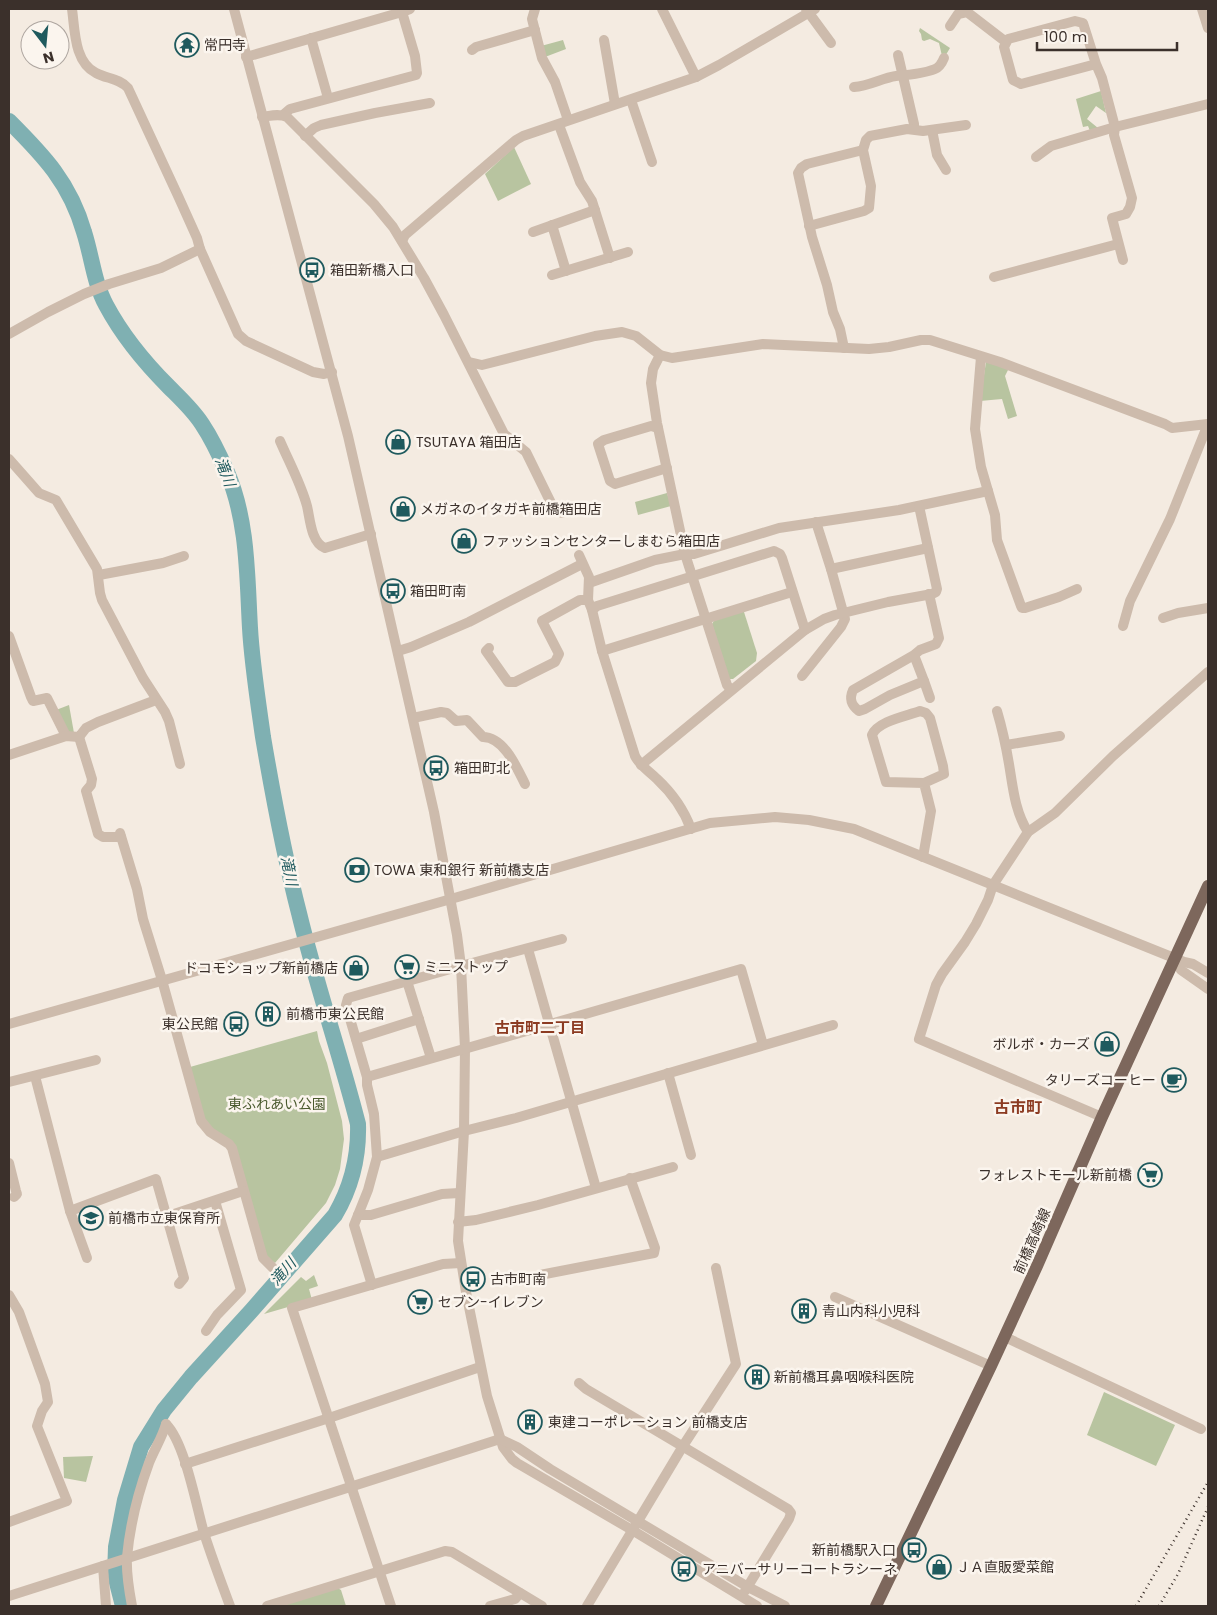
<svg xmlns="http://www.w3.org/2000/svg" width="1217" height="1615" font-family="Poppins,'Noto Sans JP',sans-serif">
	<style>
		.green { fill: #b8c4a0 }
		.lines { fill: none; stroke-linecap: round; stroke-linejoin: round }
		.river { stroke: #7fb0b2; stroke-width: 16 }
		.minor { stroke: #cdbbac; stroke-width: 10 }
		.major { stroke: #7d675c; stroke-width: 12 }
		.rail { stroke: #3b302b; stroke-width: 2.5; stroke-dasharray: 1 4; stroke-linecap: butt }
		.labels { text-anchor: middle; stroke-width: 5; stroke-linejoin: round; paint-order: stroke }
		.poi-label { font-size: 14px; fill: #3b302b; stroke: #fbf5ee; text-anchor: start }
		.park-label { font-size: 14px; fill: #4a5a2e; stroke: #fbf5ee }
		.street-label { font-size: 14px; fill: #3b302b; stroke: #fbf5ee }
		.water-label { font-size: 15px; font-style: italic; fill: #1f5a5e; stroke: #fbf5ee }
		.neighbourhood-label { font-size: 15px; font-weight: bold; fill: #8c3b22; stroke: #fbf5ee }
		.quarter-label { font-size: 16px; font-weight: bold; fill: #8c3b22; stroke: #fbf5ee }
	</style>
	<rect width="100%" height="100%" fill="#f4ebe1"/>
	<!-- green -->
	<g class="green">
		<path d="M920 28 950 48 944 58 942 56 939 43 930 39 924 41 922 40 921 34 919 31Z"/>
		<path d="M563 40 566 49 545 57 541 46Z"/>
		<path d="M1101 91 1106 113 1096 106 1087 119 1098 128 1090 131 1088 126 1083 127 1076 99Z"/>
		<path d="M514 147 531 184 498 201 485 174Z"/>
		<path d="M986 362 1009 368 1005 376 1017 416 1008 419 1002 399 980 401Z"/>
		<path d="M667 493 671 506 638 515 635 502Z"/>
		<path d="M742 612H744L757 653 756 661 733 679H729L712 624 715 619Z"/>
		<path d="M69 705 74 733H67L56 710Z"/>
		<path d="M317 1031 319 1041 327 1063 342 1121 344 1139 340 1169 335 1185 326 1203 275 1263 266 1257 235 1147 211 1128 205 1120 190 1067Z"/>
		<path d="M314 1275 318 1286 309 1289 312 1300 264 1314 301 1277 306 1281Z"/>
		<path d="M1104 1392 1175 1425 1156 1466 1087 1435Z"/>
		<path d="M93 1456 86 1482 64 1478 63 1457Z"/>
		<path d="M336 1587 341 1590 346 1606H277Z"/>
	</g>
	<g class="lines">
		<!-- river -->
		<path class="river" d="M9 121C44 156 70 183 84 232 92 257 94 283 106 305 122 335 146 364 169 387 181 399 193 410 202 424 212 439 220 456 227 472 248 521 247 576 250 628 252 664 258 701 263 737 273 796 284 855 299 913 316 984 340 1053 358 1124 359 1157 352 1186 335 1215L252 1310 191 1377 164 1410 141 1447 125 1500 116 1547 115 1575 123 1606"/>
		<!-- minor -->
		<g class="minor">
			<path d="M72 9C75 30 74 62 96 73 107 79 119 78 128 88L179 198 197 238 200 249 238 334 246 341 313 372 324 374 332 372"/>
			<path d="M234 9 348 436 434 812 457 935 461 966 465 1048 464 1131 458 1241 466 1292 487 1396 503 1447 512 1459 517 1463 632 1530 757 1606"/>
			<path d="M535 9 532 19 542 58 555 82 568 120"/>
			<path d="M662 9 696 77"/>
			<path d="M806 9 831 43"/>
			<path d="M1202 9 1208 28"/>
			<path d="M950 26 958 14 967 12 1006 42"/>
			<path d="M311 38 328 98"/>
			<path d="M604 40 615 104"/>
			<path d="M472 50 476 47 535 30"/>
			<path d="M898 55 914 124V129"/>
			<path d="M246 57 402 12 410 9"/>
			<path d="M1096 64 1021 84 1013 80 1004 47 1008 39 1075 21 1083 23 1096 64 1102 78 1115 127 1114 135 1132 198 1130 207 1126 214 1112 218 1123 260"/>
			<path d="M854 87C869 86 882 78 896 76 908 75 923 74 935 69 940 67 942 63 944 58"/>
			<path d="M631 100 652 162"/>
			<path d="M283 115 290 109 416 75 417 73 415 56 402 12"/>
			<path d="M262 117C270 116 279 113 287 117L374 204 393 227 424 278 444 315 504 434 526 452 552 505 562 513"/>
			<path d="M559 125 580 182 592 201 610 258"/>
			<path d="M932 130 937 155 946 170"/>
			<path d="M305 136 314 128 321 125 375 113 430 103"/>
			<path d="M1036 157 1051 146 1115 127 1208 104"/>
			<path d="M552 225 566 271"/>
			<path d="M809 226 864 211 869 208 871 186 863 150 866 140 870 136 907 129 923 131 966 125"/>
			<path d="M533 232 595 210"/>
			<path d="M402 241 405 235 516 140 523 136 696 77 719 65 815 9"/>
			<path d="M552 275 628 252"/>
			<path d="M994 277 1118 244"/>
			<path d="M9 334 48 312 84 294 109 284 161 268 200 249"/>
			<path d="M844 348 840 329 833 312 827 285 812 237 798 173 801 168 807 164 863 150"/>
			<path d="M660 355 653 369 651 383 657 423 685 554 727 685 731 690"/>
			<path d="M981 357 975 429 981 467 995 515 997 540 1021 606 1022 608H1025L1059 597 1077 589"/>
			<path d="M469 362 482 365 595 336 622 332 636 336 660 355 672 358 763 344 869 349 889 347 921 340H930L1000 362 1165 424 1172 428 1208 424"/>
			<path d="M658 428 651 426 604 440 598 444 610 481 615 484 667 468"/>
			<path d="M280 441C289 462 301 484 307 506 310 518 311 543 325 548L371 534"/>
			<path d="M9 459 39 493 56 500 97 569 100 593 102 600 143 678 165 712 169 721 180 764"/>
			<path d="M579 555 589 577 588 600 592 610 602 651 635 756C640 766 649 771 657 779 672 793 684 810 691 829"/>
			<path d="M831 569 928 548"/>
			<path d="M99 575 163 563 184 556"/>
			<path d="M589 583 655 560 685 554H694L779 528 899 510 988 491"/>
			<path d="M592 610 597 606 774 551 780 554 782 558 805 630"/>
			<path d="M1163 618 1178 613 1208 608"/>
			<path d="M1123 626 1130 601 1170 519 1208 424"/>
			<path d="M9 636 31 697 33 701 47 698 66 736"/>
			<path d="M489 648 486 651 508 682H515L555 662 559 654 542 621 580 600H588"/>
			<path d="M398 651 411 647 469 622 582 564"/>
			<path d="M602 651 792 592"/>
			<path d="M914 655 924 681 890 695 865 709 859 711C851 705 849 699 853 690L914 655 920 650 936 644 939 638 929 594"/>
			<path d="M802 676 841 627 845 619 831 569 816 522"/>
			<path d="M924 681 930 698"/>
			<path d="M997 711C1002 728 1006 746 1009 764 1013 788 1015 812 1028 832"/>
			<path d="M413 718 441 712 447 713 456 721 467 720 483 737C504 737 517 768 525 784"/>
			<path d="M79 737 92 779 91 785 86 791 98 834 103 837H121"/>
			<path d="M1006 745 1060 736"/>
			<path d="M9 755 66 736 79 737 86 728 98 722 156 700"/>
			<path d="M641 765 805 630 824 619 835 615 888 602 932 594 936 592 937 589 919 506"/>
			<path d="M120 833 137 889 143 919 162 980 201 1121 210 1132 229 1144 232 1148 263 1258 273 1268"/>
			<path d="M923 857 931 811 924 783 886 782 872 735C878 721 907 716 920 711L926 713 930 718 943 766 944 774 924 783"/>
			<path d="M528 949 596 1188"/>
			<path d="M1174 958 1181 970 1208 989"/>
			<path d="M407 981 431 1058"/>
			<path d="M9 1024 451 899 710 823 775 817 809 820 854 829 1184 962 1193 964 1208 973"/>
			<path d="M356 1039 419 1019"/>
			<path d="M668 1073 691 1155"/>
			<path d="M35 1076 70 1211 87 1258"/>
			<path d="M367 1077 741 969 763 1045"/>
			<path d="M9 1082 96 1060"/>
			<path d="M1102 1117 919 1039 936 985 942 974 965 942 976 924 988 900 993 885 1028 832 1055 813 1113 756 1208 672"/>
			<path d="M377 1157 464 1131 516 1118 833 1025"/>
			<path d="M9 1163 16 1191 17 1194 14 1197"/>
			<path d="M70 1211 156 1179 184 1278 179 1284"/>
			<path d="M358 1215H371L442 1194 459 1193"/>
			<path d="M168 1216 243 1191"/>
			<path d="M458 1222 476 1220 538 1205 673 1167"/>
			<path d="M540 1275 654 1253 655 1248 630 1178"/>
			<path d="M372 1285 354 1225 368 1190 377 1157 374 1114 367 1085V1077L346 1005 348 998 461 966 562 939"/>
			<path d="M9 1295 19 1312 45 1384 48 1402 42 1411 37 1426 67 1501 9 1522"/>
			<path d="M835 1297 991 1366"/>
			<path d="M206 1331 217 1315 241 1290 215 1201"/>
			<path d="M1005 1337 1201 1429"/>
			<path d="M579 1383 586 1389 788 1509 791 1513 789 1519 745 1591"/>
			<path d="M166 1424C185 1443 196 1505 204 1533 212 1558 221 1582 230 1606"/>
			<path d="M185 1464 329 1418 480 1367"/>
			<path d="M103 1566 106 1606"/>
			<path d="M9 1596 500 1439 517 1447 550 1469 748 1587 785 1606"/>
			<path d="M132 1606C129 1590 126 1573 127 1557 130 1525 138 1493 149 1463 154 1450 162 1438 166 1424"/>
			<path d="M267 1606 445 1551 452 1552 542 1606"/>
			<path d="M391 1606 292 1308 443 1264 461 1263"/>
			<path d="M490 1606 515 1599 520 1593"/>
			<path d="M587 1606 683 1446 736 1364 716 1268"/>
		</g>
		<!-- major -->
		<path class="major" d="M876 1606 991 1366 1037 1266 1102 1117 1208 886"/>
		<!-- rail -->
		<g class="rail">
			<path d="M1136 1606 1208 1482"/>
			<path d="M1159 1606 1178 1574 1208 1507"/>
		</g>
	</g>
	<!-- icons -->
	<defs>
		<g id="temple-ring" transform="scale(1.25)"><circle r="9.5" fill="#fbf5ee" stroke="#1f5a5e" stroke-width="1.5"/><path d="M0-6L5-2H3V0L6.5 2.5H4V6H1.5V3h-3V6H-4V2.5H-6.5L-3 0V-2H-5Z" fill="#1f5a5e"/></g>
		<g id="bus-ring" transform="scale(1.25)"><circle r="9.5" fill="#fbf5ee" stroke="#1f5a5e" stroke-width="1.5"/><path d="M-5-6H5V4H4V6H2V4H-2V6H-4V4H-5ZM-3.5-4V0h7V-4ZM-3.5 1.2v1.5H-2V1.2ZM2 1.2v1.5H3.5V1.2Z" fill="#1f5a5e"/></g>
		<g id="shop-ring" transform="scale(1.25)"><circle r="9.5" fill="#fbf5ee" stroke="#1f5a5e" stroke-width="1.5"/><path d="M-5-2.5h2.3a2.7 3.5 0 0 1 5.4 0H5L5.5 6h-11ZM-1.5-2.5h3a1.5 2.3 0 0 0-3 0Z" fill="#1f5a5e"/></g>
		<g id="bank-ring" transform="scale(1.25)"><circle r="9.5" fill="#fbf5ee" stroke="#1f5a5e" stroke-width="1.5"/><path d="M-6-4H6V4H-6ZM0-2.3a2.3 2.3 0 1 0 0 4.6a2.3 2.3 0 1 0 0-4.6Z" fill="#1f5a5e"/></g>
		<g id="supermarket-ring" transform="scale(1.25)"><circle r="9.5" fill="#fbf5ee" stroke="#1f5a5e" stroke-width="1.5"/><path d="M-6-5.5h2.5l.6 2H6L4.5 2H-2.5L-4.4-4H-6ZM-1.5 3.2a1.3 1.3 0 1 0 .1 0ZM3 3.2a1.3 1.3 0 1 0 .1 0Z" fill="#1f5a5e"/></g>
		<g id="building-ring" transform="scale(1.25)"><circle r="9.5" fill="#fbf5ee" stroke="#1f5a5e" stroke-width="1.5"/><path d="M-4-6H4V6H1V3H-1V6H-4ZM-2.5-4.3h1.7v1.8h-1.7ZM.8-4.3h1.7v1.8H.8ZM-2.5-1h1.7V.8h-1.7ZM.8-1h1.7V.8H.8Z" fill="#1f5a5e"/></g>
		<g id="cafe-ring" transform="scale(1.25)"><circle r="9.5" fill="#fbf5ee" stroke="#1f5a5e" stroke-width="1.5"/><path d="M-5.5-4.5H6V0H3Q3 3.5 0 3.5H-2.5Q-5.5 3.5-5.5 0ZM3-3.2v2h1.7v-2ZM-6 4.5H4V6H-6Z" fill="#1f5a5e"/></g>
		<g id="school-ring" transform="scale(1.25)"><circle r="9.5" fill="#fbf5ee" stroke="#1f5a5e" stroke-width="1.5"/><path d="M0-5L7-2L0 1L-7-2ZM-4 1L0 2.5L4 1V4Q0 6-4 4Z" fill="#1f5a5e"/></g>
	</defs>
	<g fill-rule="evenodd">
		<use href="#temple-ring" x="187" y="45"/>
		<use href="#bus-ring" x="312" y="270"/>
		<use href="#shop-ring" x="398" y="442"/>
		<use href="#shop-ring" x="403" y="509"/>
		<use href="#shop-ring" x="464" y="541"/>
		<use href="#bus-ring" x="393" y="591"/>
		<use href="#bus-ring" x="436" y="768"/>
		<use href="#bank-ring" x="357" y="870"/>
		<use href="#supermarket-ring" x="407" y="967"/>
		<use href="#shop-ring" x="356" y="968"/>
		<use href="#building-ring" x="268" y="1014"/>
		<use href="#bus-ring" x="236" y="1024"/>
		<use href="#shop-ring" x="1107" y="1044"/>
		<use href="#cafe-ring" x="1174" y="1080"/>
		<use href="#supermarket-ring" x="1150" y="1175"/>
		<use href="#school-ring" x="91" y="1218"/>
		<use href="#bus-ring" x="473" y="1279"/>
		<use href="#supermarket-ring" x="420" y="1302"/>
		<use href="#building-ring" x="804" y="1311"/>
		<use href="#building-ring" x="757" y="1377"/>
		<use href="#building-ring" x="530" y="1422"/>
		<use href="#bus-ring" x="914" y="1550"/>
		<use href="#shop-ring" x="939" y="1567"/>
		<use href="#bus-ring" x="684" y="1569"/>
	</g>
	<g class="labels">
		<!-- poi labels -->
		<g class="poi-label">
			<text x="204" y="50">常円寺</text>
			<text x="330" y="275">箱田新橋入口</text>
			<text x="416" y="447">TSUTAYA 箱田店</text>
			<text x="420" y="514">メガネのイタガキ前橋箱田店</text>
			<text x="482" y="546">ファッションセンターしまむら箱田店</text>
			<text x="410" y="596">箱田町南</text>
			<text x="454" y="773">箱田町北</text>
			<text x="374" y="875">TOWA 東和銀行 新前橋支店</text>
			<text x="424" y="972">ミニストップ</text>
			<text x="338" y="973" text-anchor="end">ドコモショップ新前橋店</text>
			<text x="286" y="1019">前橋市東公民館</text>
			<text x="218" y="1029" text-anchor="end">東公民館</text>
			<text x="1090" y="1049" text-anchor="end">ボルボ・カーズ</text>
			<text x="1156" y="1085" text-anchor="end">タリーズコーヒー</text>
			<text x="1132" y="1180" text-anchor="end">フォレストモール新前橋</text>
			<text x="108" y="1223">前橋市立東保育所</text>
			<text x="490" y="1284">古市町南</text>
			<text x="438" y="1307">セブン-イレブン</text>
			<text x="822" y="1316">青山内科小児科</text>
			<text x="774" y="1382">新前橋耳鼻咽喉科医院</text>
			<text x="548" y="1427">東建コーポレーション 前橋支店</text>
			<text x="896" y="1555" text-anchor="end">新前橋駅入口</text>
			<text x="956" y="1572">ＪＡ直販愛菜館</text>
			<text x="702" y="1574">アニバーサリーコートラシーネ</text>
		</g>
		<!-- park labels -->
		<g class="park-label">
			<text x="277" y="1109">東ふれあい公園</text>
		</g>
		<!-- street labels -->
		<g class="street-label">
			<text transform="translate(1032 1241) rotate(-66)" y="5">前橋高崎線</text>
		</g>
		<!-- water labels -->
		<g class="water-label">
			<text transform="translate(225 472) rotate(69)" y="5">滝川</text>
			<text transform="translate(289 871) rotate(78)" y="5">滝川</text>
			<text transform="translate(283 1272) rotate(-48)" y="5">滝川</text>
		</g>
		<!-- neighbourhood labels -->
		<g class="neighbourhood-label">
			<text x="540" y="1033">古市町二丁目</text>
		</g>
		<!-- quarter labels -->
		<g class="quarter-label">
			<text x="1018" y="1113">古市町</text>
		</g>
	</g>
	<!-- border -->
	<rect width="1217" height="1615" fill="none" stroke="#3b302b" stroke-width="20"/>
	<!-- north arrow -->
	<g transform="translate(45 45) rotate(164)"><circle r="24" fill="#fbf5ee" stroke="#aea6a0"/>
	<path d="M0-4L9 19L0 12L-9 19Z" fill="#1f5a5e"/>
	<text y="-8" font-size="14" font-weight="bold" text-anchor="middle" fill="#3b302b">N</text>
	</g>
	<!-- scale -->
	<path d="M1037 42v8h140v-8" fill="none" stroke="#3b302b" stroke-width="2.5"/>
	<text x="1044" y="42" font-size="15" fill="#3b302b" stroke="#fbf5ee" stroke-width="4" paint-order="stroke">100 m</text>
</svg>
